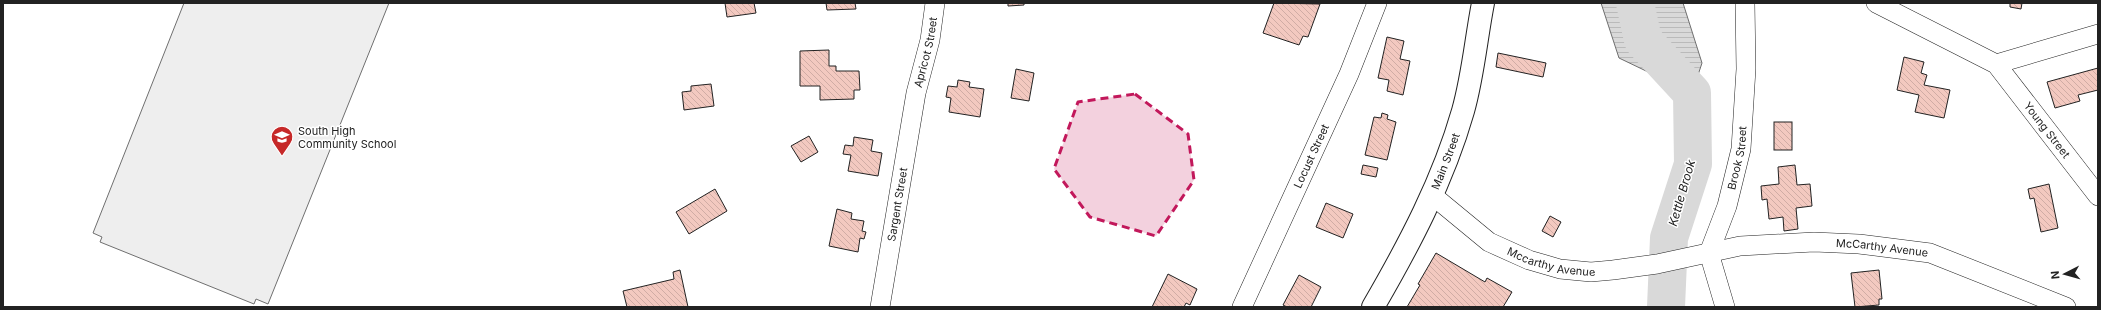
<svg xmlns="http://www.w3.org/2000/svg" width="2101" height="310" font-family="Inter,sans-serif">
	<style>
		.green { fill: #eee; stroke: #6f6f6f }
		.water { fill: url(#water-rules); stroke: #6f6f6f }
		.lines { fill: none; stroke-linecap: round; stroke-linejoin: round }
		.river { stroke: #d9d9d9; stroke-width: 38 }
		.building { fill: url(#building-back-hatch); stroke: #222 }
		.minor-casing { stroke: #222; stroke-width: 20 }
		.trunk-casing { stroke: #222; stroke-width: 24 }
		.minor { stroke: #fff; stroke-width: 19 }
		.trunk { stroke: #fff; stroke-width: 22 }
		.marked { fill: #c2185b; fill-opacity: 0.2; stroke: #c2185b; stroke-width: 3; stroke-dasharray: 8 5; stroke-linejoin: round }
		.labels { text-anchor: middle; stroke-width: 3; stroke-linejoin: round; paint-order: stroke }
		.street-label { font-size: 11px; fill: #222; stroke: #fff }
		.poi-label { font-size: 11px; fill: #222; stroke: #fff; text-anchor: start }
		.water-label { font-size: 12px; font-style: italic; fill: #222; stroke: #fff }
	</style>
	<defs>
		<pattern id="water-rules" width="6" height="5" patternUnits="userSpaceOnUse"><rect width="6" height="5" fill="#d9d9d9"/><path d="M0 2.5h6" fill="none" stroke="#bababa"/></pattern>
		<pattern id="building-back-hatch" width="6" height="6" patternUnits="userSpaceOnUse"><rect width="6" height="6" fill="#f3c9c0"/><path d="M-1 5l2 2M0 0l6 6M5-1l2 2" fill="none" stroke="#d0aca5"/></pattern>
	</defs>
	<rect width="100%" height="100%" fill="#fff"/>
	<!-- green -->
	<path class="green" d="M184 3H389L268 304 256 299 254 304 100 242 102 237 93 233Z"/>
	<!-- water -->
	<path class="water" d="M1601 3H1683L1702 63 1692 93 1619 58Z"/>
	<g class="lines">
		<!-- river -->
		<path class="river" d="M1635 3 1643 40 1692 93 1693 164 1669 238 1666 307"/>
	</g>
	<!-- building -->
	<g class="building">
		<path d="M725 3H754L756 13 727 17Z"/>
		<path d="M826 3H855L856 9 827 10Z"/>
		<path d="M1008 3H1024V5L1008 6Z"/>
		<path d="M1274 3 1320 4 1308 37 1303 36 1299 45 1263 33Z"/>
		<path d="M2010 3H2025H2022L2021 9 2010 7Z"/>
		<path d="M1387 37 1404 41 1400 59 1410 61 1403 95 1387 91 1389 80 1378 78Z"/>
		<path d="M829 50V66H836V71H859L860 90H854V99L820 100V86H800V51Z"/>
		<path d="M1498 53 1546 63 1543 77 1496 67Z"/>
		<path d="M1904 57 1924 62 1921 73 1927 75 1924 85 1950 90 1944 118 1915 112 1919 95 1897 90Z"/>
		<path d="M2098 68V90L2078 95 2080 101 2055 108 2047 82Z"/>
		<path d="M1016 69 1034 73 1029 101 1011 98Z"/>
		<path d="M958 80 970 82 969 87 984 89 980 117 949 112 951 98 946 97 948 86 957 87Z"/>
		<path d="M711 84 714 106 684 110 682 92 691 91V86Z"/>
		<path d="M1382 113 1388 115 1387 119 1396 122 1387 160 1365 155 1374 117 1381 118Z"/>
		<rect x="1774" y="122" width="18" height="28"/>
		<path d="M809 136 818 152 801 162 791 146Z"/>
		<path d="M854 137 873 140 871 151 882 153 878 176 848 171 851 155 843 154 845 145 853 146Z"/>
		<path d="M1363 165 1378 168 1376 177 1361 174Z"/>
		<path d="M1795 165 1797 185 1810 184 1812 206 1796 208 1798 229 1784 231 1783 217 1769 219 1767 199 1762 200 1761 186 1779 184 1778 167Z"/>
		<path d="M2049 184 2058 228 2041 232 2034 198 2030 199 2028 189Z"/>
		<path d="M715 189 727 211 689 234 676 212Z"/>
		<path d="M1326 203 1353 214 1343 238 1316 227Z"/>
		<path d="M837 209 852 213 851 219 864 221 862 231 866 232 864 239 860 238 858 252 829 246Z"/>
		<path d="M1550 216 1561 222 1553 237 1542 231Z"/>
		<path d="M1436 253 1485 282 1487 278 1512 292 1503 307H1407L1420 285 1418 284Z"/>
		<path d="M680 270 688 307H627L623 291 674 279 673 272Z"/>
		<path d="M1879 270 1882 299H1879V305L1855 307 1851 273Z"/>
		<path d="M1168 274 1197 289 1190 305 1186 303 1184 307H1152Z"/>
		<path d="M1299 275 1321 287 1311 307H1287L1283 305Z"/>
	</g>
	<g class="lines">
		<!-- minor casing -->
		<g class="minor-casing">
			<g id="minor">
				<path id="s1" d="M1876 3 1996 64 2098 196"/>
				<path d="M1996 64 2098 34"/>
				<path id="s2" d="M1432 195 1489 242 1529 260 1560 269 1591 272 1613 270 1657 264 1740 246 1814 242 1859 244 1930 253 2066 307"/>
				<path id="s3" d="M880 307 916 93 930 40 935 3"/>
				<path id="s4" d="M1242 307 1349 74 1377 3"/>
				<path id="s5" d="M1725 307 1709 253 1727 206 1741 149 1746 69 1745 3"/>
			</g>
		</g>
		<!-- trunk casing -->
		<g class="trunk-casing">
			<g id="trunk">
				<path id="s6" d="M1373 307C1409 245 1443 181 1463 111 1473 76 1476 39 1483 3"/>
			</g>
		</g>
		<!-- minor -->
		<use href="#minor" class="minor"/>
		<!-- trunk -->
		<use href="#trunk" class="trunk"/>
	</g>
	<!-- marked area -->
	<path class="marked" d="M1135 94 1188 134 1194 180 1156 236 1090 217 1054 169 1078 102Z"/>
	<!-- icons -->
	<defs>
		<g id="school-pin" transform="scale(1.15)"><path d="M0 17L-7.5 6A9.5 9.5 0 1 1 7.5 6Z" fill="#c62828" stroke="#fff"/><path d="M0-5L7-2L0 1L-7-2ZM-4 1L0 2.5L4 1V4Q0 6-4 4Z" fill="#fff"/></g>
	</defs>
	<g fill-rule="evenodd">
		<use href="#school-pin" x="282" y="137"/>
	</g>
	<g class="labels">
		<!-- street labels -->
		<g class="street-label">
			<text dy="4" stroke="none"><textPath href="#s3" startOffset="259">Apricot Street</textPath></text>
			<text dy="4" stroke="none"><textPath href="#s1" startOffset="218">Young Street</textPath></text>
			<text dy="4" stroke="none"><textPath href="#s4" startOffset="166">Locust Street</textPath></text>
			<text dy="4" stroke="none"><textPath href="#s5" startOffset="156">Brook Street</textPath></text>
			<text dy="4" stroke="none"><textPath href="#s6" startOffset="163">Main Street</textPath></text>
			<text dy="4" stroke="none"><textPath href="#s3" startOffset="104">Sargent Street</textPath></text>
			<text dy="4" stroke="none"><textPath href="#s2" startOffset="475">McCarthy Avenue</textPath></text>
			<text dy="4" stroke="none"><textPath href="#s2" startOffset="140">Mccarthy Avenue</textPath></text>
		</g>
		<!-- poi labels -->
		<g class="poi-label">
			<text x="298" y="135">South High<tspan x="298" dy="13">Community School</tspan></text>
		</g>
		<!-- water labels -->
		<g class="water-label">
			<text transform="translate(1682 193) rotate(-74)" y="4">Kettle Brook</text>
		</g>
	</g>
	<!-- border -->
	<rect width="2101" height="310" fill="none" stroke="#222222" stroke-width="8"/>
	<!-- north arrow -->
	<g transform="translate(2065 274) rotate(264)" stroke="#ffffff" stroke-width="3" paint-order="stroke">
	<path d="M0-3L7 15L0 10L-7 15Z" fill="#222222"/>
	<text y="-6" font-size="11" font-weight="bold" text-anchor="middle" fill="#222222">N</text>
	</g>
</svg>
